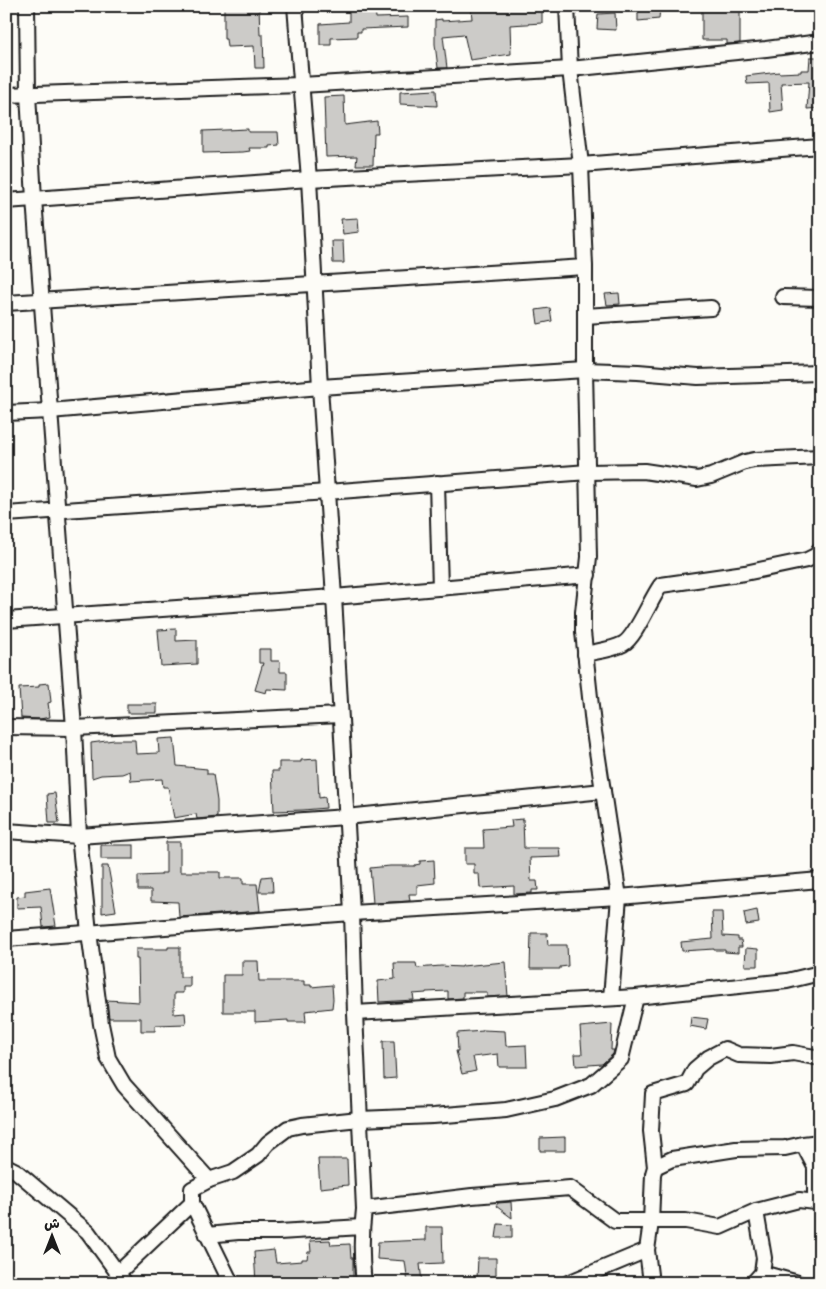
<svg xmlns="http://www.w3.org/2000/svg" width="826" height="1289" font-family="'Patrick Hand','Playpen Sans Arabic',sans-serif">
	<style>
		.building { fill: #cccbc8; stroke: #1c1c1c }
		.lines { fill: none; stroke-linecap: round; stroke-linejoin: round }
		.street-casing { stroke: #1c1c1c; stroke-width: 18 }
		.street { stroke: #fdfcf7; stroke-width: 14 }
	</style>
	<rect width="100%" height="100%" fill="#fdfcf7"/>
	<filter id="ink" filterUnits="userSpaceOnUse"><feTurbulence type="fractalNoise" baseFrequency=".02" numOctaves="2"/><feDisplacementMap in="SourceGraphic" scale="10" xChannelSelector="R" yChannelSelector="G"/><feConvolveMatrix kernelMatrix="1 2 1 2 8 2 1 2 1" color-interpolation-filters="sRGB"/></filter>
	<g filter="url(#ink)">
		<!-- building -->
		<g class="building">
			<path d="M224 6H259L260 35H263L264 68H255L254 46 227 47 226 39H224Z"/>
			<path d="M490 6H528V8H536V10H542V23L510 25 511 54 477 59 470 60 464 34 443 36 447 68H438L435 44V20L442 19V21L472 19 471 7H487Z"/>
			<path d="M638 6H660L659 19 638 21Z"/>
			<path d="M702 6H740V43L727 44V40H702Z"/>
			<path d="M375 7 376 18 408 17V27L361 29V32H357V37L331 38V45H320V24L349 22V8Z"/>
			<path d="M615 13 616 30 597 29 598 14Z"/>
			<path d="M810 57H817L820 108 807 109 809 82 781 83 783 110 770 112 769 83 747 84 746 76 779 72V73L801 72V70H809Z"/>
			<path d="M436 90 437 106 400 104V92Z"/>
			<path d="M344 96 345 125 377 121 378 133H374L373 165H356L357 156 326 157 324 97Z"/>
			<path d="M248 129V132H278L279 145 269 146V148H249L250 151 243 152 203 153V131Z"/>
			<path d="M358 218 359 232 343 234 341 219Z"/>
			<path d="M332 241H343L344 263H333Z"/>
			<path d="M619 293 620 304 607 305 605 294Z"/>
			<path d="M550 308 552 321 538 324 536 310Z"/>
			<path d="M176 629V641L197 640V664L161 666 158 630Z"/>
			<path d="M259 649H271V661H280V672H287V690L267 689 266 693 255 690 263 663H259Z"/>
			<path d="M49 683 51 702 48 703 50 717 40 719 21 718 19 688 39 687V684Z"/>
			<rect x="127" y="704" width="30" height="9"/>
			<path d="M174 738 177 766 207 769V774H213L217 801V817L197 819 196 814 174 818 168 787H163L162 779 131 781 130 771 122 774 101 775 92 778 91 743 114 740H135L136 754 159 753 158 739Z"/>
			<path d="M317 759 319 798 325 797 326 808 303 810 274 811 272 771H279V762H301V760Z"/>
			<path d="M55 793 59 823H49L47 794Z"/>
			<path d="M523 819 524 848H560L561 857 530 858 531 881H537L538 890H532V893L514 894V886L480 888 479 874H474V864H465V848H484L483 829 512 827 511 820Z"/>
			<path d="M166 842H180V872H220V878H243V884H257L260 911 179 917 178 902 151 901V890H138V876L161 875V873H166Z"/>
			<rect x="101" y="845" width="33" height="14"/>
			<path d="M434 860 435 883 417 885V894H409L410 901 373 903 370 868 390 866H415V865L420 864V861Z"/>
			<path d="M102 866H108L116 911 102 913Z"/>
			<path d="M272 876 273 892H259L262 877Z"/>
			<path d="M50 888 56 926 43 927 41 907 17 908V897L25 896V891Z"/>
			<path d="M757 910 759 923 746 925 744 913Z"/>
			<path d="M712 912H722L723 936 738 937V940H741L742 947H738V953L725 952V950H714V949L682 951 681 942 713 939Z"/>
			<path d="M531 933H547L548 945H567L568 966 560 967V969H530Z"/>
			<path d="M168 947H180V977H190V987H183V993H174V1014L185 1013 186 1024 155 1025V1031H141V1018H109L107 1000 139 1002 138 959H136V949H168Z"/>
			<path d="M746 948 758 949V966H745Z"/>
			<path d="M242 961H258L259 981H304V985H311V987L332 985 333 999 332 1008 305 1011 306 1022H288V1020L255 1022V1012H223V975H242Z"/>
			<path d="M505 962 508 996 487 997V992H463V998L448 999V991L426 992V993L413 994 414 1000 379 1002 378 981 395 979 394 963H416L417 968 441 966 462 967V966Z"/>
			<path d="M691 1017 708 1019 706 1029 690 1026Z"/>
			<path d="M612 1024 611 1050H614L613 1054 602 1064 576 1066 575 1054H582L580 1027Z"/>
			<path d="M483 1030 505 1031 506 1046 526 1045 527 1067H499L498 1054 473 1057 476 1071 462 1074 456 1051H458L457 1033 483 1031Z"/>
			<path d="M383 1041H394L396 1078 384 1079Z"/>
			<path d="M565 1137V1151H540V1138Z"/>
			<path d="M318 1159H347L348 1185 320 1188Z"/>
			<path d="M511 1202 512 1218 496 1206 498 1203Z"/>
			<path d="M498 1224 512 1225V1238H496Z"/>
			<path d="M426 1227H442L443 1263 420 1264 422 1283H408L405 1261 377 1259 378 1242 426 1240Z"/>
			<path d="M330 1240 331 1245 350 1244 351 1258H353V1278H346V1283H256L254 1252 274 1250 276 1263 302 1261V1259H307L308 1252H311L310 1241Z"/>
			<path d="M478 1258H496V1279L477 1278Z"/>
		</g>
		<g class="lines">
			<!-- street casing -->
			<g class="street-casing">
				<g id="street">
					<path d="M27 6 28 94 34 199 74 728 79 836 89 932 101 1024 108 1058 124 1085 209 1180"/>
					<path d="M295 6 309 179 320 387 334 597 352 913 355 1013 364 1209C361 1234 361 1258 364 1283"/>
					<path d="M567 6 570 69 581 165 585 267V370L589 557 583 612V632L593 725 619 897 611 998"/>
					<path d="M6 95 301 85 570 69 766 49 820 42"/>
					<path d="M6 201 309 179 581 165 820 146"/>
					<path d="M783 297 820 298"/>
					<path d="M6 303 585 267"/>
					<path d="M585 316 711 308"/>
					<path d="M6 413 50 411 320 387 585 370 638 372 698 377 820 373"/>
					<path d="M437 483 440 588"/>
					<path d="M6 514 327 492 588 472 644 471 697 479 711 476 745 462 754 460 820 457"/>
					<path d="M6 620 334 597 588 575"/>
					<path d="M585 654C597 651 612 650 623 644 636 637 651 598 661 585L745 573 807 560 817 555 820 549"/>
					<path d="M6 727 74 728 340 715"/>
					<path d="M6 831 79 836 346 817 603 791"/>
					<path d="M6 939 352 913 619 897 820 880"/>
					<path d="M355 1013 636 997 787 981 820 973"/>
					<path d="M803 1144 815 1167V1202"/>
					<path d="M6 1166 16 1171 88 1232 125 1283"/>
					<path d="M655 1167 672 1159 736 1149 785 1148 803 1144 820 1142"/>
					<path d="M192 1203 231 1283"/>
					<path d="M364 1209 472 1196 570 1188 615 1221H686L720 1227 756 1211 799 1200 815 1202 820 1200"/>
					<path d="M207 1235 238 1232H279L362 1227"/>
					<path d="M118 1273 192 1203V1189L209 1180 233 1172 258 1155 268 1143 288 1128 302 1125 359 1119 433 1116 506 1110 555 1099 591 1085 621 1059 636 997"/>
					<path d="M762 1273 798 1283"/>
					<path d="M568 1283 647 1250"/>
					<path d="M651 1283 647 1250 651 1222 653 1174 655 1167 651 1131 653 1094 687 1084 695 1069 708 1058 725 1049 739 1055 771 1056 793 1053 820 1058"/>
					<path d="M753 1283 762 1273 764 1258 756 1211"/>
				</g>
			</g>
			<!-- street -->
			<use href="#street" class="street"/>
		</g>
	</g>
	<!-- margin -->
	<rect width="826" height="1289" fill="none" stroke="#fdfcf7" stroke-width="25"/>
	<rect x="12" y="12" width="801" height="1264" fill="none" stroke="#1c1c1c" stroke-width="2" filter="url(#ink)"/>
	<!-- north arrow -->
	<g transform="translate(52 1236)" stroke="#fdfcf7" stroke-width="4" paint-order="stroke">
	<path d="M0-4L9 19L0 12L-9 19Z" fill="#1c1c1c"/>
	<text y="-8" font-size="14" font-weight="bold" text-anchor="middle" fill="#1c1c1c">ش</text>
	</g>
</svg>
